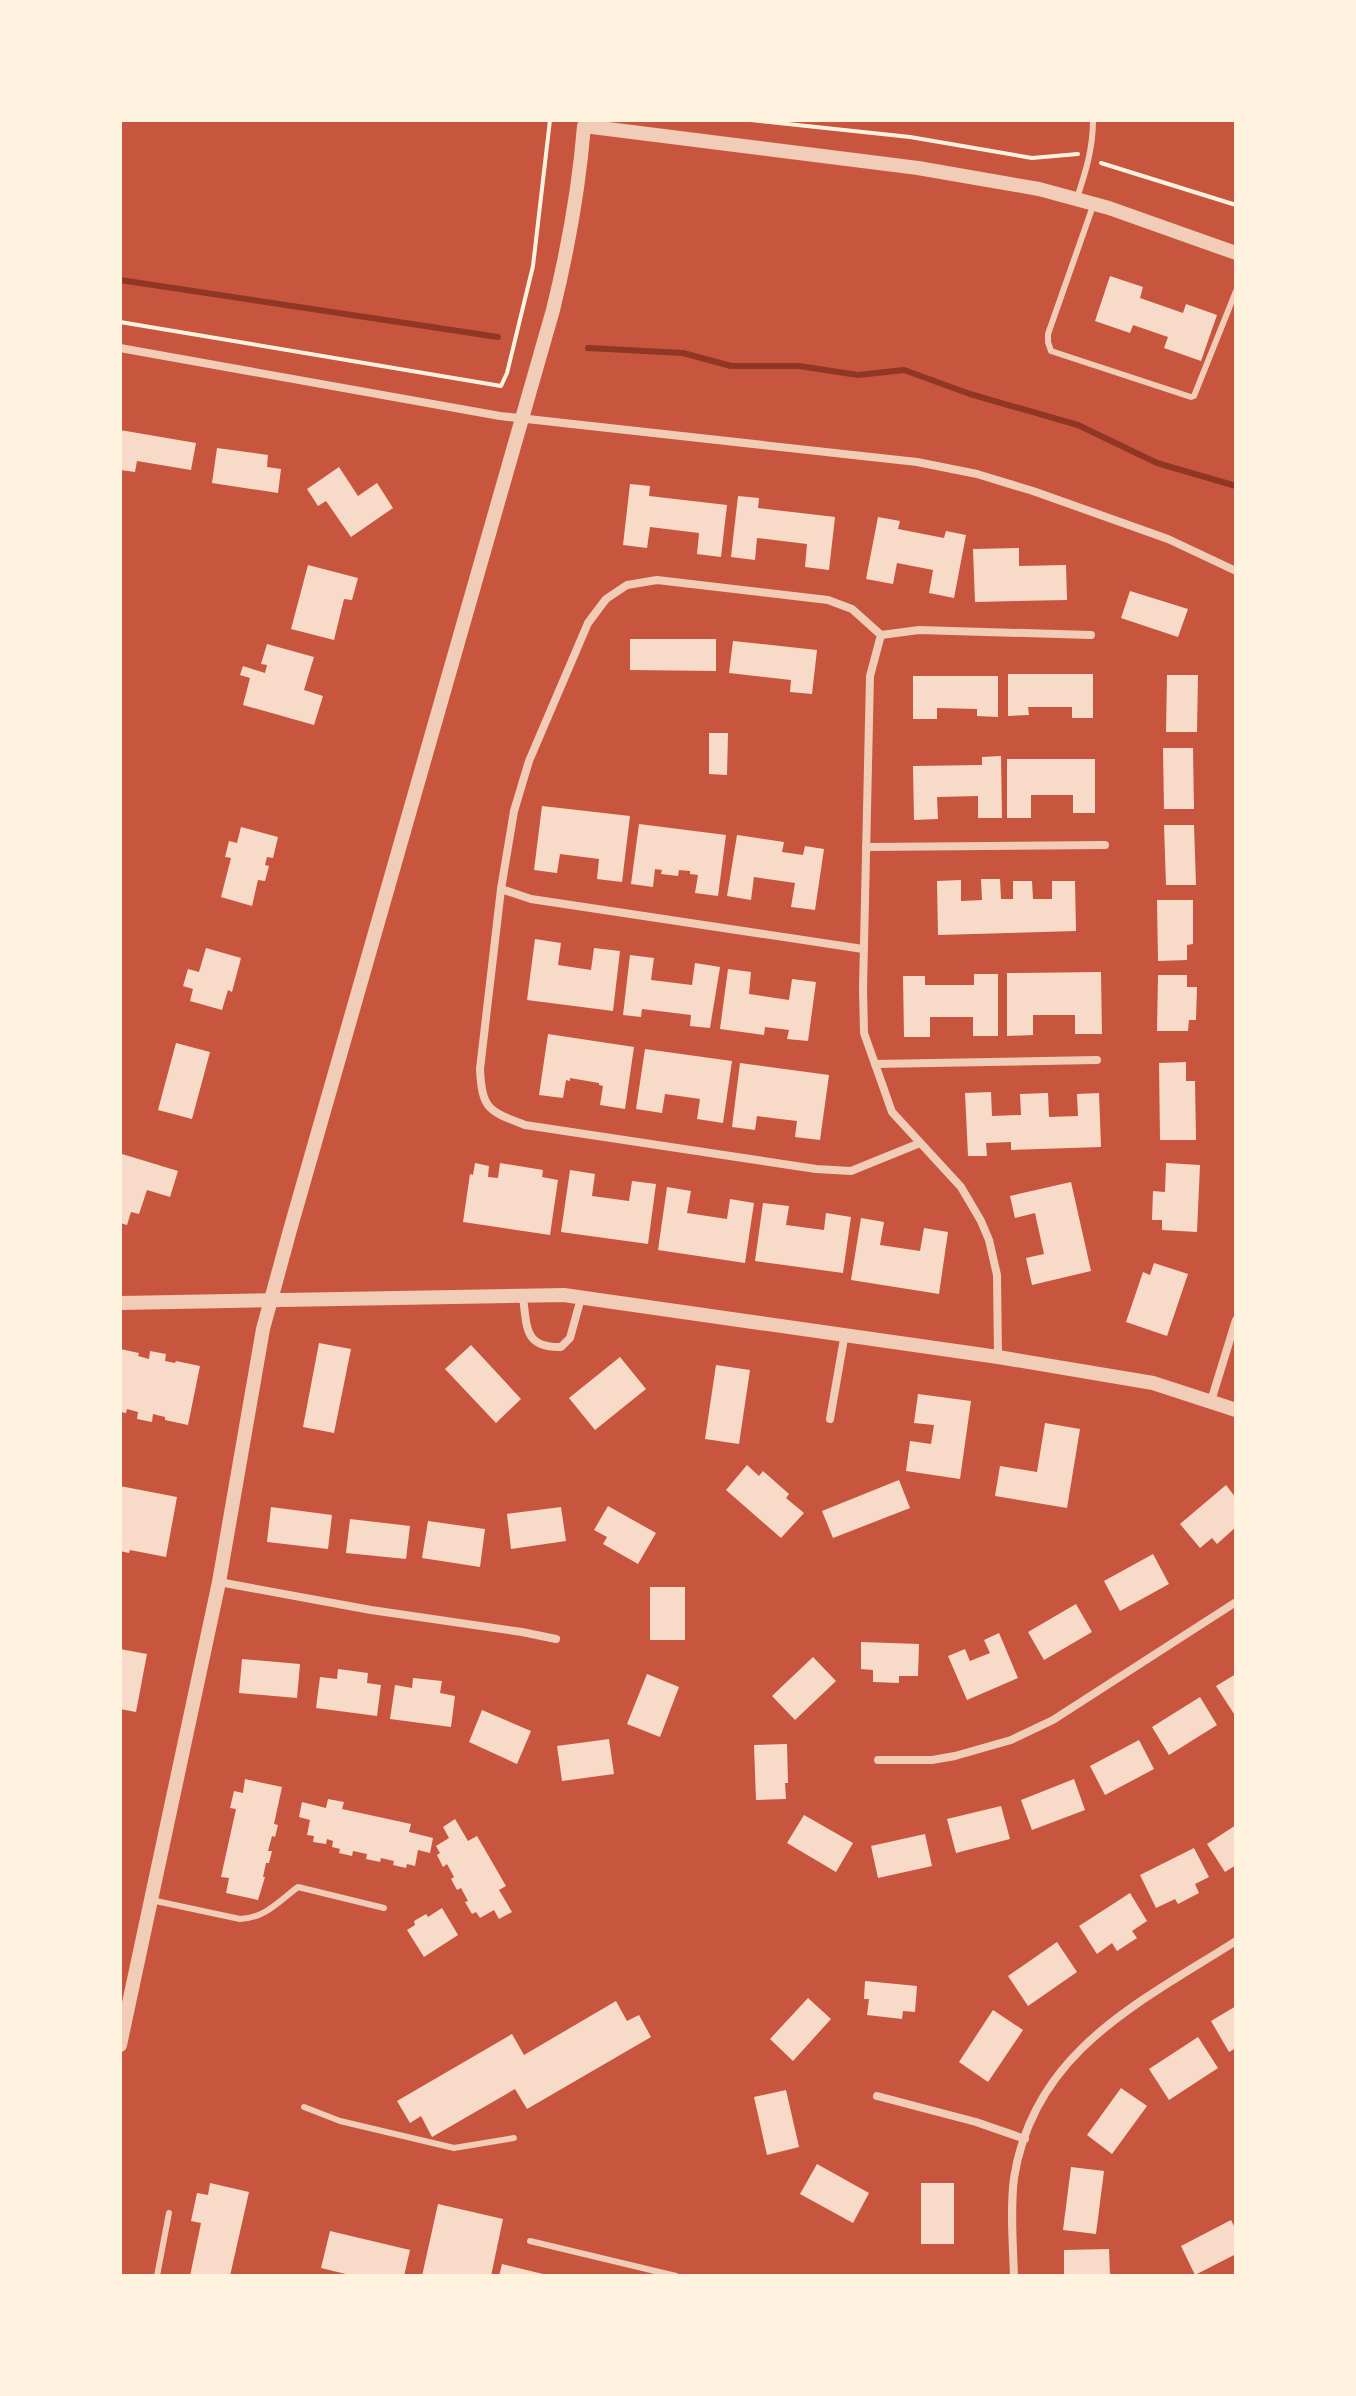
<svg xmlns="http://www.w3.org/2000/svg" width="1356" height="2396" font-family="Quicksand,sans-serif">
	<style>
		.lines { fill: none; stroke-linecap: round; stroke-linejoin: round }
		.stream { stroke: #8f3625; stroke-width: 6 }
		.building { fill: #f7dbc8 }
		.path { stroke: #fff3e0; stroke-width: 4 }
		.service { stroke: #f1ccb7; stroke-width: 6 }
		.minor { stroke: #f1ccb7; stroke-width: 8 }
		.tertiary { stroke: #f1ccb7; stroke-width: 14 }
	</style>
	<rect width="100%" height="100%" fill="#c8553d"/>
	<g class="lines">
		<!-- stream -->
		<g class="stream">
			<path d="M120 280 498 337"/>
			<path d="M588 348 683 353 731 366H799L858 375 904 370 970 394 1078 425 1157 463 1236 486"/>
		</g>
	</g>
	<!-- building -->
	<g class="building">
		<path d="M1110 276 1143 287 1140 298 1183 313 1186 304 1217 315 1201 361 1164 348 1168 337 1133 325 1130 333 1095 321Z"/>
		<path d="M120 430 196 443 191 470 137 461 135 472 120 470Z"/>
		<path d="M217 448 268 455 267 467 281 469 278 493 212 483Z"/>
		<path d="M339 467 358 496 377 483 393 508 351 537 326 501 318 506 307 489Z"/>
		<path d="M630 484 650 486 649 496 727 505 721 557 697 554 699 533 650 527 647 548 623 545Z"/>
		<path d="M738 496 759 498 758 508 835 517 829 570 805 567 807 544 757 538 755 560 731 557Z"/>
		<path d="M878 517 900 521 898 529 944 538 946 531 966 535 954 598 929 593 933 570 897 563 893 584 866 579Z"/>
		<path d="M1019 548V566L1066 565 1067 600 975 602 973 549Z"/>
		<path d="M308 565 358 578 352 600 344 599 334 640 291 629Z"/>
		<path d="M1130 591 1188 609 1178 637 1121 618Z"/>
		<path d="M630 639H716V671L630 670Z"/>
		<path d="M733 641 817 650 812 694 790 692 791 680 729 673Z"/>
		<path d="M267 644 314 657 304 690 323 696 314 725 243 705 250 678 240 675 243 666 265 673 267 665 261 664Z"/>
		<path d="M1008 674H1093V718H1072V707H1028L1029 715 1008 716Z"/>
		<path d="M1167 675H1198L1197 732H1166Z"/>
		<path d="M913 676H998V717L977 716V709L937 708V719H913Z"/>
		<path d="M709 733H728L727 775 709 774Z"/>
		<path d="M1163 748H1193L1194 809H1164Z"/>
		<path d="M1001 756 1002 818H978V796L937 797 938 819 914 820 913 766 982 765V757Z"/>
		<path d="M1007 759H1095V813H1073V795H1031V818H1007Z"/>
		<path d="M542 806 630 816 622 882 597 879 599 859 560 854 557 873 534 870Z"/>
		<path d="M639 824 726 835 718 896 695 893 698 875 690 874V871L679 870 678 876 661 874 662 870 655 869 653 887 631 884Z"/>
		<path d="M1164 825H1194L1196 885H1166Z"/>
		<path d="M241 827 278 837 273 858 267 857 265 865 269 866 265 881 258 880 252 906 221 897 231 858 225 857 229 841 237 843Z"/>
		<path d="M737 835 784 842 782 852 803 855 805 846 824 849 815 910 791 907 795 883 754 877 751 900 727 896Z"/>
		<path d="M981 879H1000L1001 899H1013V881H1032L1033 899H1052V881H1075L1076 931 938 935 937 881 961 880V901L982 900Z"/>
		<path d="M1157 900H1193V944L1187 945V960L1158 961Z"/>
		<path d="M535 939 561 943 558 965 591 970 594 948 620 951 613 1011 527 1000Z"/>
		<path d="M206 948 241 958 232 992 228 990 222 1010 190 1001 193 989 183 986 188 969 199 972Z"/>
		<path d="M630 955 654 958 651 980 692 985 695 963 720 967 710 1028 690 1026 691 1015 642 1009 641 1017 623 1015Z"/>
		<path d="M728 969 751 972 749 994 789 1000 792 979 816 982 808 1041 787 1039 789 1030 765 1027 764 1035 720 1029Z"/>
		<path d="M1101 972 1102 1034H1075V1015H1033V1035L1007 1036V973Z"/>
		<path d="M974 974H998V1036H973V1017H930V1037H904L903 976H925V985H974Z"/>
		<path d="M1158 975H1187V987H1197L1196 1020H1189L1188 1031H1157Z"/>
		<path d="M548 1034 634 1047 625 1109 600 1105 603 1086 599 1085V1083L570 1078V1081L566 1080 563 1098 539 1095Z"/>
		<path d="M176 1043 210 1052 192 1119 158 1110Z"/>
		<path d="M645 1049 732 1061 723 1123 697 1119 700 1099 665 1094 662 1113 636 1109Z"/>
		<path d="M1186 1062V1081H1195L1196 1140H1160L1159 1063Z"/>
		<path d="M740 1063 829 1075 820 1140 795 1137 797 1121 757 1116 755 1130 732 1127Z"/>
		<path d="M991 1092 992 1116 1021 1115 1020 1094 1048 1093 1049 1117 1078 1116 1077 1094 1099 1093 1101 1147 1011 1150V1142L986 1143 987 1156H968L965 1093Z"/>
		<path d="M122 1154 178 1171 170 1197 147 1190 139 1214 131 1212 127 1225 120 1223V1161Z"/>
		<path d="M475 1163 489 1166 488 1177 498 1178 500 1163 543 1170 542 1177 558 1180 550 1235 463 1222 470 1174 473 1175Z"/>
		<path d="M1166 1163 1200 1165 1197 1232 1162 1230V1220H1152L1153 1191 1165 1192Z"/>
		<path d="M570 1170 595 1174 592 1196 629 1201 632 1181 656 1184 648 1244 561 1232Z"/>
		<path d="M1071 1182 1091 1271 1032 1285 1026 1258 1044 1254 1035 1213 1015 1218 1010 1196Z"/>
		<path d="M667 1187 691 1191 687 1213 727 1219 730 1199 754 1203 745 1263 658 1250Z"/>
		<path d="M763 1203 789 1206 786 1225 824 1230 826 1213 851 1217 843 1273 755 1261Z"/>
		<path d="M861 1218 884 1222 880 1245 920 1251 924 1228 948 1232 939 1294 851 1280Z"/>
		<path d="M1154 1263 1188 1274 1167 1336 1126 1322 1143 1272 1150 1275Z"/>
		<path d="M319 1343 351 1349 334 1433 303 1427Z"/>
		<path d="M471 1345 521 1399 496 1423 445 1369Z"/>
		<path d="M120 1349 139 1353 138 1356 149 1359 150 1351 166 1354 165 1361 175 1363 176 1361 200 1366 188 1425 165 1420V1417L153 1414 152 1422 137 1419 138 1412 127 1409 126 1413 120 1412Z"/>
		<path d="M620 1357 646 1389 595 1430 569 1398Z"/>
		<path d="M716 1365 750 1370 739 1444 705 1439Z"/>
		<path d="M918 1394 971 1401 960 1479 906 1471 910 1441 931 1444 934 1425 914 1423Z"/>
		<path d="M1045 1423 1080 1429 1067 1508 995 1496 1000 1466 1037 1472Z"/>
		<path d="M747 1465 759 1476 763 1471 789 1494 786 1498 804 1513 781 1538 726 1490Z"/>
		<path d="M899 1480 910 1508 833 1538 822 1511Z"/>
		<path d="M1226 1485 1236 1498V1527L1217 1544 1212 1538 1200 1548 1180 1524Z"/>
		<path d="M120 1486 177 1497 166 1557 130 1550 129 1553 120 1551Z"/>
		<path d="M608 1506 656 1533 638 1564 603 1544 607 1537 594 1530Z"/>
		<path d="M271 1507 332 1515 328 1549 267 1542Z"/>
		<path d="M561 1507 566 1541 511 1549 507 1514Z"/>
		<path d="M350 1519 410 1526 406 1559 346 1553Z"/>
		<path d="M428 1521 485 1529 480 1567 422 1558Z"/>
		<path d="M1153 1554 1169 1584 1120 1611 1104 1581Z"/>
		<rect x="650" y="1587" width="35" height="53"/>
		<path d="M1076 1604 1092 1632 1044 1660 1028 1632Z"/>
		<path d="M999 1633 1018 1678 967 1700 948 1656 965 1649 970 1661 990 1653 984 1640Z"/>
		<path d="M861 1642 919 1644 918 1676H899V1683L873 1682V1670L861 1669Z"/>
		<path d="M120 1649 147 1654 136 1712 120 1709Z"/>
		<path d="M813 1657 836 1681 795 1720 772 1696Z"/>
		<path d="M242 1659 300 1664 297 1698 239 1693Z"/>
		<path d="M338 1669 368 1673 367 1683 381 1685 377 1716 316 1708 320 1677 337 1679Z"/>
		<path d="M647 1674 679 1687 660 1737 627 1724Z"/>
		<path d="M1236 1674V1713L1234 1714 1216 1686Z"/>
		<path d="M413 1678 442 1681 440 1693 455 1696 451 1727 390 1719 395 1685 412 1688Z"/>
		<path d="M1200 1697 1217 1725 1169 1755 1152 1727Z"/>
		<path d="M482 1710 531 1731 517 1764 469 1742Z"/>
		<path d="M609 1739 614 1774 562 1781 557 1746Z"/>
		<path d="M1139 1740 1154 1769 1105 1795 1090 1766Z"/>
		<path d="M787 1744 788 1783H785L786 1799 756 1800 754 1745Z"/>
		<path d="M245 1779 282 1787 274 1824 278 1825 275 1837 272 1836 268 1851H272L269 1863H266L263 1877H265L258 1900 226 1893 229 1878 221 1877 236 1809 230 1808 234 1791 243 1793Z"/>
		<path d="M1074 1779 1085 1810 1032 1830 1021 1800Z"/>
		<path d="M328 1799 344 1802 342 1809 411 1824 409 1832 433 1838 430 1853 418 1850 415 1866 407 1864 406 1868 393 1865 394 1861 381 1858 380 1862 366 1859 367 1854 353 1851 352 1856 339 1853 340 1849 332 1847 333 1841 327 1839 326 1844 313 1842 314 1836 307 1835 310 1820 299 1817 302 1802 326 1808Z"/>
		<path d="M1001 1806 1010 1839 956 1853 947 1819Z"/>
		<path d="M804 1815 853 1843 836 1872 787 1843Z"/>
		<path d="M455 1819 468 1841 477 1836 506 1886 499 1890 512 1912 499 1919 494 1910 480 1918 476 1912 472 1914 465 1902 468 1901 461 1888 457 1890 451 1879 454 1877 447 1864 443 1867 437 1855 440 1853 436 1846 449 1838 443 1827Z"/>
		<path d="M1236 1825V1865L1225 1872 1207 1844Z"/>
		<path d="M925 1834 932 1866 878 1878 871 1846Z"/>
		<path d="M1194 1848 1209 1877 1195 1884 1199 1893 1178 1904 1175 1899 1156 1908 1140 1875Z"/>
		<path d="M1130 1893 1147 1921 1132 1931 1137 1938 1117 1951 1112 1943 1097 1954 1079 1926Z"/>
		<path d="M442 1908 458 1935 424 1957 407 1930 415 1925 414 1921 426 1914 428 1917Z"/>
		<path d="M1057 1942 1077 1972 1028 2006 1008 1976Z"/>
		<path d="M865 1981 917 1986 915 2012 903 2011 902 2019 867 2015 869 1999H864Z"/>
		<path d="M808 1998 831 2019 793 2061 770 2039Z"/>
		<path d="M616 2001 627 2021 639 2015 651 2037 527 2109 515 2089 432 2137 421 2116 410 2123 397 2101 512 2034 524 2055Z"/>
		<path d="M1236 2006V2048L1229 2052 1211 2021Z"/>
		<path d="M993 2010 1023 2030 988 2082 959 2062Z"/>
		<path d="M1198 2037 1218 2068 1169 2100 1149 2069Z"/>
		<path d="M1121 2088 1147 2106 1112 2154 1087 2135Z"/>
		<path d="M786 2090 799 2147 767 2155 754 2097Z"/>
		<path d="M817 2164 869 2193 853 2223 800 2194Z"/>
		<path d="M1071 2167 1104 2171 1096 2234 1063 2230Z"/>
		<path d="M210 2183 249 2192 230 2276H190L201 2223 191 2221 197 2193 208 2195Z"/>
		<rect x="921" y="2183" width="33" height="61"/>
		<path d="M438 2204 503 2219 491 2276H422Z"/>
		<path d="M1231 2220 1236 2230V2254L1195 2275 1181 2246Z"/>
		<path d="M330 2231 410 2250 404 2276H354L321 2268Z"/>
		<path d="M1109 2249 1110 2276H1064V2250Z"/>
		<path d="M502 2264 547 2275V2276H499Z"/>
	</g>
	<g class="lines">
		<!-- path -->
		<g class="path">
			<path d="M751 120 910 137 1032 158 1078 154"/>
			<path d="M1101 163 1236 205"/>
			<path d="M120 322 501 386 507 373 533 266 550 120"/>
		</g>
		<!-- service -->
		<g class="service">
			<path d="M1077 198C1086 171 1093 148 1093 120"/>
			<path d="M1094 203 1048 334V342L1051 351 1191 397 1194 396 1236 291"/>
			<path d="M151 1900 240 1919C265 1918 278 1902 298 1887L384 1908"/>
			<path d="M304 2107 340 2121 454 2148 514 2138"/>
			<path d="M530 2241 676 2276"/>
			<path d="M157 2276 169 2213"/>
		</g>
		<!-- minor -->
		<g class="minor">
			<path d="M120 348 500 416 917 462 977 474 1033 491 1168 539 1236 571"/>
			<path d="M881 635 919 630 1091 635"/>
			<path d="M866 847 1105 845"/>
			<path d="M501 889 531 899 863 949"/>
			<path d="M875 1064 1097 1060"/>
			<path d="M920 1143 851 1171 816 1169 525 1125C489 1111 482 1110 480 1069L501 889 514 811 529 761 588 623 606 599 627 585 657 580 828 600 852 609 881 635 870 676 863 989 864 1033 892 1112 961 1187 981 1221 989 1240 997 1275 998 1357"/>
			<path d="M523 1297C527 1327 524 1348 561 1347L570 1338 581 1298"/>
			<path d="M1211 1401 1236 1320"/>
			<path d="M830 1419 845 1333"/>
			<path d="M219 1582 371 1610 522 1632 556 1639"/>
			<path d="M878 1760H932L955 1756 1011 1740 1053 1720 1236 1602"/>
			<path d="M877 2096 976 2122 1025 2139"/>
			<path d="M1014 2276C1013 2244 1010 2210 1014 2178 1034 2051 1139 2003 1236 1941"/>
		</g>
		<!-- tertiary -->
		<g class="tertiary">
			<path d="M120 1303 564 1295 998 1357 1153 1383 1236 1410"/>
			<path d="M120 2045 219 1582 263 1329 290 1230 553 310C568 249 579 188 584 126L918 168 1039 189 1109 208 1236 253"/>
		</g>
	</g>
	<!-- border -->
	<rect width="1356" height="2396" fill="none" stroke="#fff3e0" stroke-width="244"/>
</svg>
